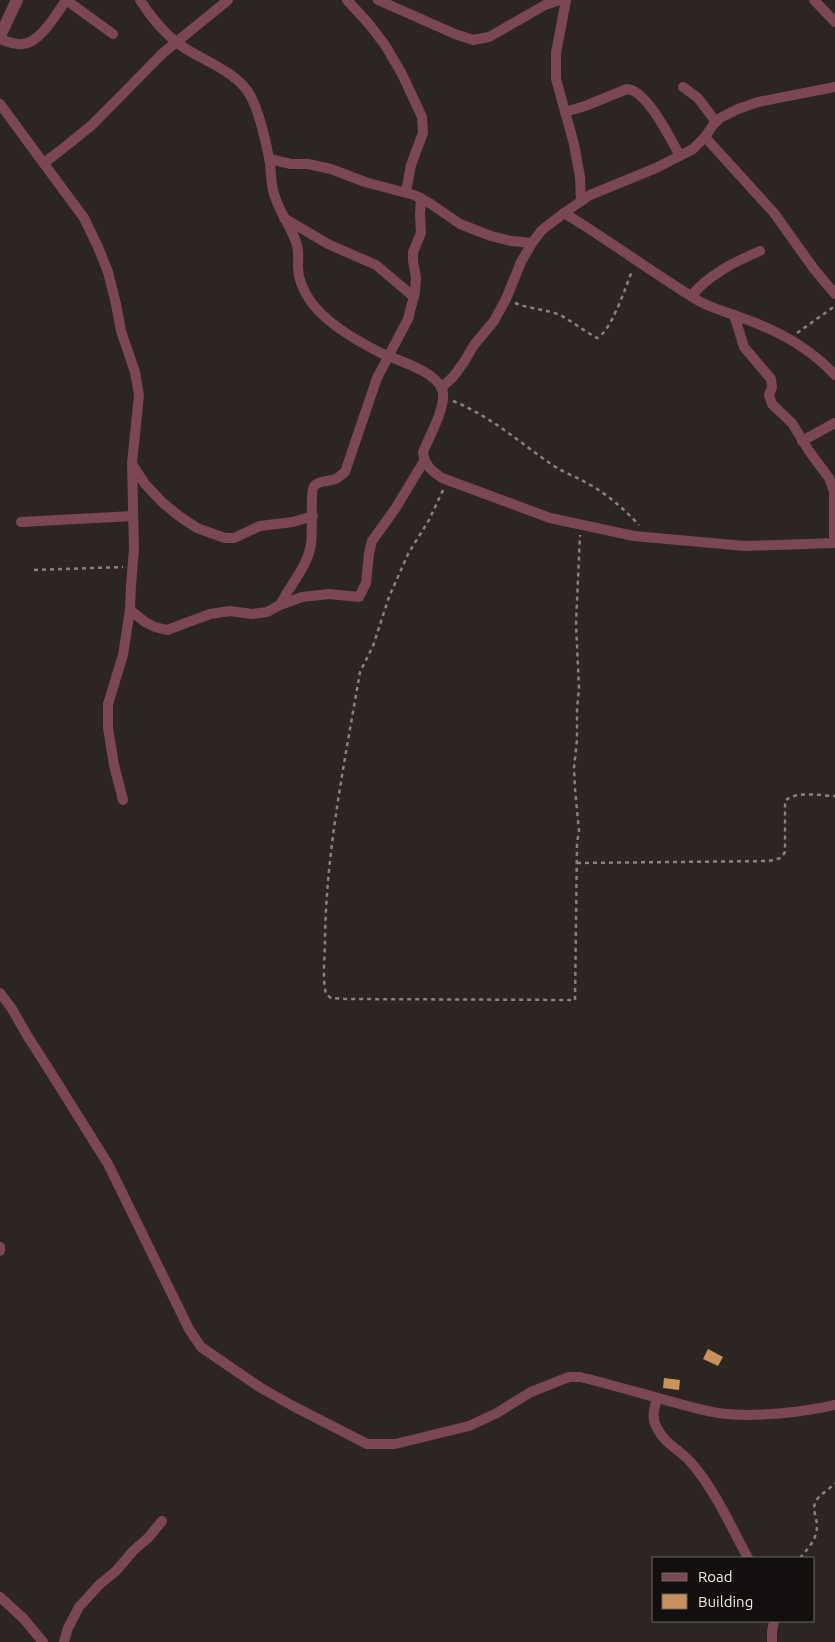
<svg xmlns="http://www.w3.org/2000/svg" width="835" height="1642" font-family="Ubuntu,sans-serif">
	<style>
		.building { fill: #c9915b }
		.lines { fill: none; stroke-linecap: round; stroke-linejoin: round }
		.path { stroke: #89827f; stroke-width: 2.5; stroke-dasharray: 4 4; stroke-linecap: butt }
		.minor { stroke: #7a4752; stroke-width: 10 }
		.tertiary { stroke: #7a4752; stroke-width: 12 }
	</style>
	<rect width="100%" height="100%" fill="#2d2522"/>
	<!-- building -->
	<g class="building">
		<path d="M708 1349 723 1357 718 1366 703 1359Z"/>
		<path d="M664 1378 680 1380 679 1390 663 1388Z"/>
	</g>
	<g class="lines">
		<!-- path -->
		<g class="path">
			<path d="M515 303C529 309 546 309 560 315 573 322 584 331 597 338 611 332 626 286 632 271"/>
			<path d="M797 333 835 306"/>
			<path d="M453 401C493 417 522 445 557 468 566 473 576 477 585 482 606 493 623 508 639 525"/>
			<path d="M443 490 429 520 408 554 389 597 373 646 360 672C345 760 326 851 325 940 325 957 322 977 326 994L331 998 346 999 575 1000 577 843 579 831 575 789 574 768 577 740V709L579 688 576 624 580 535"/>
			<path d="M34 570 123 567"/>
			<path d="M577 863 769 861 781 858 785 852V801C797 790 820 796 835 796"/>
			<path d="M800 1558C810 1546 820 1536 816 1519 815 1514 813 1508 815 1503 818 1495 829 1490 835 1483"/>
		</g>
		<!-- minor -->
		<g class="minor">
			<path d="M66 0 113 34"/>
			<path d="M140 0C151 17 165 35 183 47 204 61 237 72 250 95 260 113 266 142 270 163 271 172 271 181 273 190 277 210 291 225 297 245 299 252 298 260 298 267 298 280 304 292 311 302 327 324 357 341 381 353 397 360 435 371 442 389 448 404 429 437 423 452 424 465 432 471 442 478L550 518 634 536 745 546 835 543"/>
			<path d="M347 0 369 24 385 45 402 74 422 117 423 133 411 165 406 192"/>
			<path d="M378 0 455 34 473 40 489 37 545 5 560 0"/>
			<path d="M566 0 556 53V79L574 144 580 177 581 201"/>
			<path d="M814 0 835 22"/>
			<path d="M0 39C8 42 15 45 23 44 40 43 57 13 66 0"/>
			<path d="M683 87 698 98 716 122"/>
			<path d="M0 104 84 218 98 247 108 272 116 304 121 331 135 372 139 395 132 463 134 549 131 585 130 610 123 655 108 704V728L114 765 123 800"/>
			<path d="M565 112 585 106 627 89C647 90 671 140 680 156"/>
			<path d="M705 137 774 213 814 269 835 294"/>
			<path d="M269 159 291 164H308L331 169 365 182 414 195 431 204 460 224 491 236 511 241 532 243"/>
			<path d="M44 163 66 146 92 125 163 53 228 0"/>
			<path d="M564 213C610 241 653 273 699 301 713 309 730 313 745 319 779 331 810 348 835 375"/>
			<path d="M284 218 328 244 376 265 414 297"/>
			<path d="M691 296C710 274 734 262 760 251"/>
			<path d="M734 315 744 347 771 379 772 387 769 395 772 404 792 423 809 451 829 478 834 491V543"/>
			<path d="M441 388 453 377 464 362 474 345 494 321 506 299 521 262 532 243 542 230 564 213 590 195 656 168 693 149 705 137 713 125 720 118 738 109 758 102 835 87"/>
			<path d="M802 441 835 423"/>
			<path d="M132 464 145 484 163 503 179 516 197 528 225 538H234L260 526 293 522 313 516"/>
			<path d="M21 522 133 516"/>
			<path d="M280 605C290 585 308 566 311 544 313 532 310 491 314 486 319 480 329 482 335 479 339 478 342 474 345 472L377 378 408 319 415 292 416 278 413 261V252L421 233 420 214 421 198"/>
			<path d="M130 610 145 622 155 627 167 630 210 614 230 611 252 614 267 612 280 605 302 597 329 594 359 597 366 583 369 553 372 541 395 509 424 461"/>
			<path d="M0 993 12 1009 28 1037 48 1068 108 1164 189 1329 201 1347 261 1388 293 1406 367 1444H395L469 1426 497 1413 531 1392 569 1377H580C613 1385 646 1395 680 1404 695 1408 712 1413 728 1414 760 1417 804 1412 835 1405"/>
			<path d="M0 1247V1251"/>
			<path d="M657 1399C654 1409 651 1418 657 1428 665 1445 683 1451 694 1466 717 1494 731 1527 748 1558"/>
			<path d="M0 1597 23 1618 43 1642"/>
			<path d="M64 1642 68 1628 79 1607 99 1585 116 1571 134 1550 148 1538 162 1521"/>
			<path d="M772 1642V1632L774 1621"/>
		</g>
		<!-- tertiary -->
		<path class="tertiary" d="M0 36 17 0"/>
	</g>
	<!-- legend -->
	<rect x="652" y="1557" width="162" height="65" fill="#130f0e" stroke="#6c6766"/>
	<rect x="662" y="1573" width="25" height="8" fill="#7a4752" stroke="#6c6766"/>
	<text x="698" y="1582" font-size="15" fill="#f2ecea">Road</text>
	<rect x="662" y="1594" width="25" height="15" fill="#c9915b" stroke="#6c6766"/>
	<text x="698" y="1607" font-size="15" fill="#f2ecea">Building</text>
</svg>
